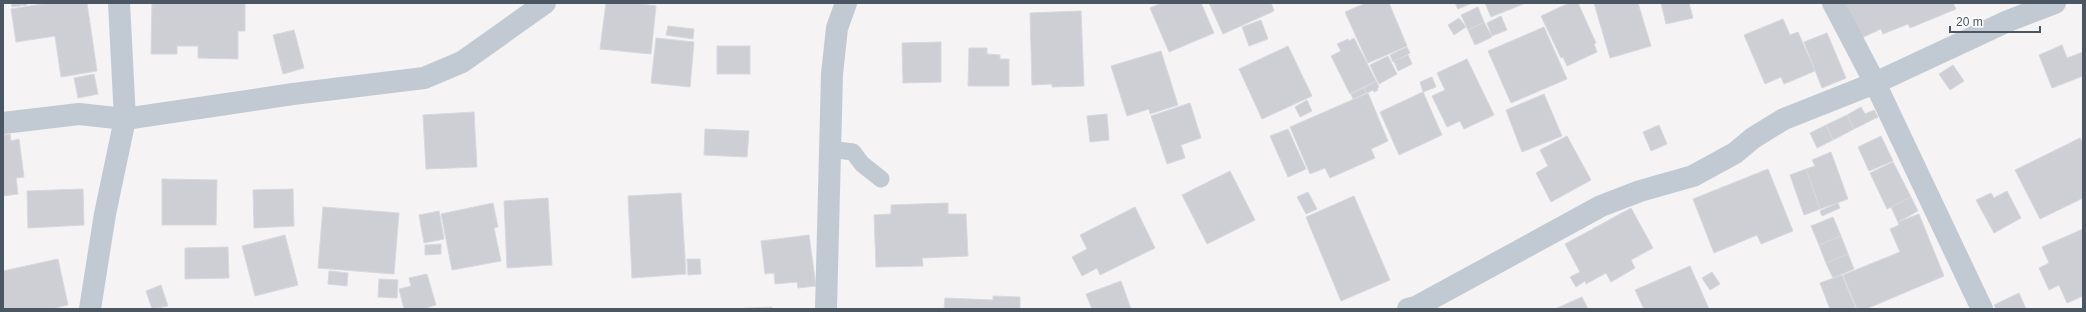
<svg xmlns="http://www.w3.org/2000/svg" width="2086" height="312" font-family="Helvetica,sans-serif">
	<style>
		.building { fill: #cdcfd5; stroke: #d7d9de }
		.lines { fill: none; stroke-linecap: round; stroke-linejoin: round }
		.service { stroke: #c1cad2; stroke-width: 17 }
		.minor { stroke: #c1cad2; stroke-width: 22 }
	</style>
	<rect width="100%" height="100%" fill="#f5f3f3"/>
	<!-- building -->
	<g class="building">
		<path d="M11 3H27V5L12 7Z"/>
		<path d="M48 3H87L97 71 61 77 55 36 16 42 11 9Z"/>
		<path d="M152 3H245V31H238V59L198 58V46H177V54H151Z"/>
		<path d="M606 3H633L656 6 651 54 600 49Z"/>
		<path d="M1161 3H1201L1214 33 1169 52 1150 8Z"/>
		<path d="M1209 3H1271L1274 11 1223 34Z"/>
		<path d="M1366 3H1389L1407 46 1368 63 1345 12Z"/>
		<path d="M1455 3H1472L1458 9Z"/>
		<path d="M1485 3H1526L1491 17Z"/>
		<path d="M1569 3H1578L1596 43 1594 44 1597 52 1567 66 1563 57 1561 58 1541 16Z"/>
		<path d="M1594 3H1638L1651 46 1610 58Z"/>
		<path d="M1661 3H1689L1693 18 1666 24Z"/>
		<path d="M1841 3H1953L1956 9 1910 28 1908 24 1883 34 1881 29 1857 40Z"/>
		<path d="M1478 7 1484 22 1468 30 1461 15Z"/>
		<path d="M1081 11 1084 86 1052 87V84L1032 85 1030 13Z"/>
		<path d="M1501 16 1507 30 1492 36 1487 23Z"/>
		<path d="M1459 18 1466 27 1454 35 1448 25Z"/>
		<path d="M1783 19 1790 35 1798 32 1815 71 1784 84 1781 77 1765 84 1744 35Z"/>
		<path d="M1261 20 1268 39 1249 46 1242 27Z"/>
		<path d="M1484 22 1492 37 1475 45 1468 30Z"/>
		<path d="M668 26 694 29 693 39 666 35Z"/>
		<path d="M1544 27 1567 79 1511 103 1488 51Z"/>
		<path d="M294 30 304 68 283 74 273 35Z"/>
		<path d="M1827 33 1846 78 1822 88 1804 42Z"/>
		<path d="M656 38 694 42 690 87 651 83Z"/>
		<path d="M1354 38 1376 81 1350 94 1331 56 1341 51 1337 44 1348 39 1349 41Z"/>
		<path d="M941 42V82L903 83 902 43Z"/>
		<path d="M2062 45 2067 58 2083 52V76L2052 88 2039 55Z"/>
		<rect x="717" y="46" width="33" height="28"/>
		<path d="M1288 46 1312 96 1262 119 1239 69Z"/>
		<path d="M1407 47 1410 53 1393 62 1390 55Z"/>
		<path d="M969 48H987V54L1000 55V59H1009V86H968Z"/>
		<path d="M1161 51 1178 105 1150 114 1149 109 1127 116 1111 66Z"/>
		<path d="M1408 55 1412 64 1398 71 1394 61Z"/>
		<path d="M1388 56 1397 74 1379 84 1370 65Z"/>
		<path d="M1467 59 1494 115 1464 129 1460 121 1447 127 1432 96 1445 90 1437 73Z"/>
		<path d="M1953 65 1964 81 1950 90 1939 74Z"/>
		<path d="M94 74 98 94 78 98 74 78Z"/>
		<path d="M1432 77 1436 87 1423 92 1420 82Z"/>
		<path d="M1376 81 1379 87 1377 88 1378 90 1374 92 1373 90 1367 93 1364 88Z"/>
		<path d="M1364 88 1366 93 1353 99 1351 94Z"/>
		<path d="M1423 92 1442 135 1399 155 1380 112Z"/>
		<path d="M1368 93 1388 141 1371 149 1375 158 1330 178 1325 168 1310 174 1290 127Z"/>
		<path d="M1544 94 1562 136 1522 152 1506 110Z"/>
		<path d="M1307 100 1312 111 1300 117 1295 107Z"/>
		<path d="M1190 103 1201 138 1181 145 1185 158 1167 164 1151 116Z"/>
		<path d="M1861 107 1865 114 1874 110 1878 117 1854 129 1847 115Z"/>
		<path d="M474 112 477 167 426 169 423 115Z"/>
		<path d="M1107 114 1109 140 1090 142 1087 116Z"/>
		<path d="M1847 115 1854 129 1833 140 1826 125Z"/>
		<path d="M1659 125 1667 144 1651 151 1643 132Z"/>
		<path d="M1826 125 1833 140 1817 148 1810 133Z"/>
		<path d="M705 129 749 131 747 157 704 155Z"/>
		<path d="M1288 129 1306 169 1288 177 1270 136Z"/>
		<path d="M10 134 11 141 19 139 24 177 16 178 18 194 3 196V135Z"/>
		<path d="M1567 136 1591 180 1551 202 1536 173 1548 166 1540 150Z"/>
		<path d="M1881 136 1893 161 1869 171 1858 147Z"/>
		<path d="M2080 138 2083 143V198L2040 219 2015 170Z"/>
		<path d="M1831 152 1848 199 1820 209 1806 169 1815 166 1812 160Z"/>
		<path d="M1893 162 1911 197 1887 209 1870 173Z"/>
		<path d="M1768 169 1793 231 1761 244 1757 235 1714 253 1693 199Z"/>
		<path d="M1806 169 1820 209 1804 215 1790 175Z"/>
		<path d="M1230 171 1255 220 1207 244 1182 195Z"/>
		<path d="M162 179 217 180 216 225H162Z"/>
		<path d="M83 189 84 225 28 228 27 191Z"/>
		<path d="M293 189 294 226 254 228 253 190Z"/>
		<path d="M2007 191 2021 218 1994 233 1976 200 1991 193 1994 198Z"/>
		<path d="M1308 192 1317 209 1306 214 1297 197Z"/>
		<path d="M681 193 686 274 632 278 628 196Z"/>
		<path d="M1354 196 1390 280 1341 301 1306 217Z"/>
		<path d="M1911 197 1918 211 1898 222 1891 207Z"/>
		<path d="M548 198 552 265 507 268 504 201Z"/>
		<path d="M493 203 498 227 494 228 501 261 452 270 441 214Z"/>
		<path d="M948 203V214H966L968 256 922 258 923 266 876 267 874 215 891 214V205Z"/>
		<path d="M1838 203 1840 208 1822 216 1820 211Z"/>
		<path d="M323 207 399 213 394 274 318 268Z"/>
		<path d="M1135 207 1155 248 1100 275 1097 268 1082 276 1072 257 1087 249 1080 235Z"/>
		<path d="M1631 208 1653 248 1631 260 1635 268 1611 282 1606 273 1586 284 1585 281 1576 287 1570 277 1580 272 1565 244Z"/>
		<path d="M439 211 444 239 424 243 419 215Z"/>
		<path d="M1919 214 1944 276 1866 309H1857L1843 275 1900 252 1890 229 1899 225 1898 222Z"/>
		<path d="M1833 217 1841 236 1819 245 1811 226Z"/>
		<path d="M2083 229V296L2067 303 2059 285 2049 290 2039 268 2049 263 2042 247Z"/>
		<path d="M285 235 298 285 255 296 242 246Z"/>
		<path d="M809 235 816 286 798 288 797 282 775 284 774 273 765 274 761 241Z"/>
		<path d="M1841 236 1848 254 1826 263 1819 245Z"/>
		<path d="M441 244V254L425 255V245Z"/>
		<path d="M228 247 229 278 185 279V248Z"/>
		<path d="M1848 254 1854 269 1833 278 1826 263Z"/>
		<path d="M58 259 68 305 51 309H3V271Z"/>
		<path d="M687 259H700L701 274 688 275Z"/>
		<path d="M1690 266 1709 309H1644L1635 290Z"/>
		<path d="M329 271 348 273 347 286 328 284Z"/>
		<path d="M1712 272 1720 284 1710 290 1702 278Z"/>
		<path d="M427 274 436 305 422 309H404L399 289 411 286 409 278Z"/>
		<path d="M1842 275 1856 309H1830L1820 283Z"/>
		<path d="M379 279 398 280 397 298 378 297Z"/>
		<path d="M1121 281 1131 309H1092L1086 294Z"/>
		<path d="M161 285 168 306 152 309 146 291Z"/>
		<path d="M2019 293 2026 309H1996L1994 305Z"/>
		<path d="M993 296 1020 297V309H944L945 298 993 300Z"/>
		<path d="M1582 297 1588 309H1555Z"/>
		<path d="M772 307V309H730Z"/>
	</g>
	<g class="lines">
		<!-- service -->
		<path class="service" d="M829 149 853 152 862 164 881 179"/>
		<!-- minor -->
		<g class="minor">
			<path d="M3 123 79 114 125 119 119 3"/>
			<path d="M90 309 105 214 125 119 293 94 424 78 462 62 545 3"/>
			<path d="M826 309 832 74 837 28 846 3"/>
			<path d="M1408 309 1416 307 1601 206 1640 191 1693 176 1735 153 1753 138 1784 119 1875 83 1833 3"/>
			<path d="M1982 309 1875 83 2008 21 2055 3"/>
		</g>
	</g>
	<!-- border -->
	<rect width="2086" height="312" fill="none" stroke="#4a5661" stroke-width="8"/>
	<!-- scale -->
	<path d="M1950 26v6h90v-6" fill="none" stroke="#4a5661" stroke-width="2"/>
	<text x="1956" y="26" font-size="12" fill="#4a5661" stroke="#ffffff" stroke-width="3" paint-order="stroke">20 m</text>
</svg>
